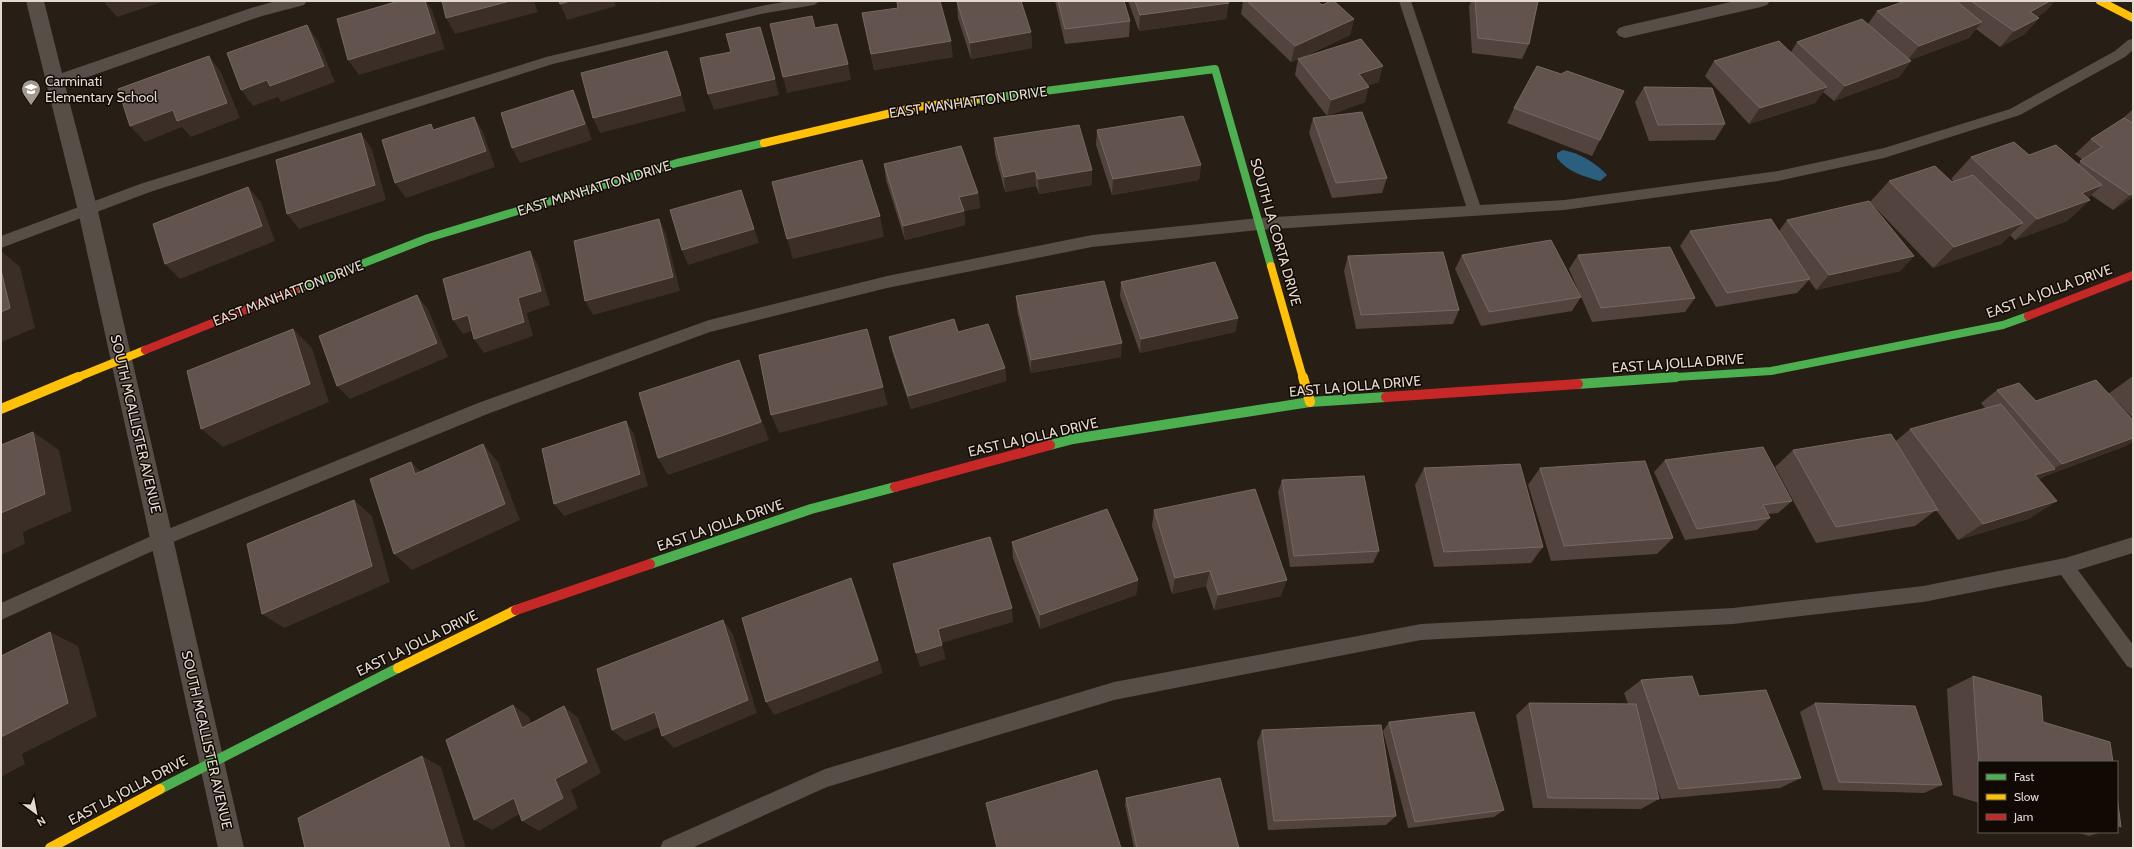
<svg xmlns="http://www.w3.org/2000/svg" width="2134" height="849" font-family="Cabin,sans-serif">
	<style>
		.water { fill: #2b5f80 }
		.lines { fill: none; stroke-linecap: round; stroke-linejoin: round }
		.lane { fill: #564e47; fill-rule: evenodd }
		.street { fill: #564e47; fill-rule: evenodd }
		.fast-far1 { stroke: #4caf50; stroke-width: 8 }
		.fast { stroke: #4caf50; stroke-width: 10 }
		.slow-far1 { stroke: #ffc107; stroke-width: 8 }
		.slow { stroke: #ffc107; stroke-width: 10 }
		.jam-far1 { stroke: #c62828; stroke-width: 8 }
		.jam { stroke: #c62828; stroke-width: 10 }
		.wall { fill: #52433e }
		.shaded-wall { fill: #3a2e27 }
		.building { fill: #62534e; stroke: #766862 }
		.labels { text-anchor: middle; stroke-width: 3; stroke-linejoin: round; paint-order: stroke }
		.poi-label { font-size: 14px; fill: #e4d9cf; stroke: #110904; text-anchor: start }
		.street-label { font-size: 14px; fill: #e4d9cf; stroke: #110904 }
	</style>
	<rect width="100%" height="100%" fill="#271e16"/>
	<!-- water -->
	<path class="water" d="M1563 150C1579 153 1595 162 1607 175L1600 181C1585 177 1566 171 1557 158V153Z"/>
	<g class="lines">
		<!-- lane -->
		<g class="lane">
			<path d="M789 1H820L814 5 761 14 553 64 150 192 1 248V236L140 184 546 57 761 6Z"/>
			<path d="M1399 1H1411L1480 205 1564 200 1778 171 1884 148 2010 109 2115 51 2128 40 2133 39V50L2125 57 2020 115 1884 158 1778 181 1564 210 1259 230 1092 247 887 288 710 332 490 413 168 544 1 620V603L156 534 478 403 709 320 887 276 1092 235 1259 218 1466 206Z"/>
			<path d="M2133 537V553L2078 570 2133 645V669L2127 666 2061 575 1923 602 1733 624 1421 640 1114 700 827 787 692 848H660L663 841 825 769 1114 682 1421 624 1733 608 1923 586 2065 558Z"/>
		</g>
		<!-- street -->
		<g class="street">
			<path d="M26 1H44L62 73 251 8 276 1H307L304 5 262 16 65 85 98 211 244 848H218L78 211Z"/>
			<path d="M1735 1H1770L1767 5 1761 7 1625 38 1619 36 1616 32 1619 28 1625 26Z"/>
		</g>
		<!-- fast-far1 -->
		<g class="fast-far1">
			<path d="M975 100 1215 69 1271 266"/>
			<path d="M295 290 428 238 677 163 764 143"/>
			<path d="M1661 378 1771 371 2003 325 2028 316"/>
		</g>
		<!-- fast -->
		<g class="fast">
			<path d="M1578 384 1676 377"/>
			<path d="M1050 445 1073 439 1310 402 1386 397"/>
			<path d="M650 564 811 509 895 487"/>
			<path d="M160 789 398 668"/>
		</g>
		<!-- slow-far1 -->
		<g class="slow-far1">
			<path d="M2100 1 2133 18"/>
			<path d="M764 143 917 107 975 100"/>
			<path d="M1271 266 1303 378"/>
			<path d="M76 378 145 350"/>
		</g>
		<!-- slow -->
		<g class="slow">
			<path d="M1303 377 1310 402"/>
			<path d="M1 409 78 377"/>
			<path d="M398 668 516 610"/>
			<path d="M50 848 160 789"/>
		</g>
		<!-- jam-far1 -->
		<g class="jam-far1">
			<path d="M2028 316 2133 275"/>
			<path d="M145 350 295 290"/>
		</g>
		<!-- jam -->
		<g class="jam">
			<path d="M1386 397 1578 384"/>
			<path d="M895 487 1050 445"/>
			<path d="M516 610 650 564"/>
		</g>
	</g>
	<!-- wall -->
	<g class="wall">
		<path d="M1055 1H1124L1130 21 1129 37 1065 44Z"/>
		<path d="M1128 1H1228L1226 19 1139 31Z"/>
		<path d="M1243 1H1317L1322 5 1354 19 1350 35 1299 59 1379 82 1368 85 1365 102 1327 116 1295 75 1298 59 1291 62 1241 14Z"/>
		<path d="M1471 1H1538L1529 44 1522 59 1472 53 1469 7Z"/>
		<path d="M1905 1H2055L2045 12 2037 17 2039 18 2025 34 2000 47 1976 29 1969 38 1910 60 1911 61 1899 77 1834 101 1823 92 1815 103 1749 124 1705 76 1714 61 1791 52 1797 42 1868 24 1877 11Z"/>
		<path d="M957 2 1031 32 1032 48 971 59 958 18Z"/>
		<path d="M862 13 953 57 874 70Z"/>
		<path d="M1561 74 1600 140 1592 156 1507 123 1514 108Z"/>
		<path d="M1644 87 1725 124 1715 140 1649 141 1635 102Z"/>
		<path d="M2133 109V197L2113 210 2091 195 2088 198 2090 200 2067 221 2015 240 2010 235 2001 244 1933 268 1870 202 1889 181 1952 182H1954L1951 179 1971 157 2029 155 2078 164 2083 160 2075 154 2091 139 2122 119Z"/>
		<path d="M1313 118 1387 178 1382 193 1332 198 1309 133Z"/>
		<path d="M1097 130 1201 165 1199 180 1112 195 1096 145Z"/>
		<path d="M994 138 1092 185 1039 194 1036 186 1005 192 995 154Z"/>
		<path d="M884 164 978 193 980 208 964 211 965 225 905 240 886 180Z"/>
		<path d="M1787 220 1914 256 1900 271 1816 290 1809 280 1797 293 1716 307 1680 246 1690 231H1779Z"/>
		<path d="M1462 255 1581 297 1572 311 1481 326 1455 269Z"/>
		<path d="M1578 255 1695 298 1685 312 1592 322 1569 269Z"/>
		<path d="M1348 256 1459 310 1453 324 1356 329 1344 271Z"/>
		<path d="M1121 282 1238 318 1235 332 1140 353 1120 296Z"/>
		<path d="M1016 296 1121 357 1031 373 1017 310Z"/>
		<path d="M958 332 1005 368 1006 381 911 409 892 351 889 337Z"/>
		<path d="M2133 376V418L2109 394 2126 446 2045 476 2039 479 2031 518 1958 540 1936 510 1915 526 1816 543 1775 467 1793 450 1896 441 1910 429 1985 408 1981 403 1997 390 2036 401 2108 394Z"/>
		<path d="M1665 460 1792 501 1778 513 1768 514 1770 518 1757 530 1685 540 1654 472Z"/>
		<path d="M1424 468 1543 547 1531 563 1434 567 1415 485Z"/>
		<path d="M1540 468 1673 538 1657 554 1551 561 1528 485Z"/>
		<path d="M1282 480 1379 551 1373 563 1290 567 1278 492Z"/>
		<path d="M1154 510 1281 596 1214 610 1206 586 1172 594 1152 526Z"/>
		<path d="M1012 542 1138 580 1136 595 1040 629 1013 558Z"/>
		<path d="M1973 676 1979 762V803L1953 795 1947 689Z"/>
		<path d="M1641 680 1699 696 1801 778 1780 788 1661 799 1656 785 1659 799 1641 809 1533 808 1516 715 1529 703 1628 704 1624 693Z"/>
		<path d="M1815 703 1942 785 1924 793 1823 790 1800 712Z"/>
		<path d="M1389 722 1504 810 1494 817 1408 828 1383 731Z"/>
		<path d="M1262 730 1396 816 1386 825 1268 830 1257 742Z"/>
		<path d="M1126 798 1239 848H1134L1125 805Z"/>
		<path d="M2076 832H2102L2089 836Z"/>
	</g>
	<!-- shaded-wall -->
	<g class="shaded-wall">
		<path d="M103 1H165L117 17Z"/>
		<path d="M425 1H426L432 10 445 49 359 75 348 60Z"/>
		<path d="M510 1H534L538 12 455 34 446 18Z"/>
		<path d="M570 1H614L616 6 567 20 560 4Z"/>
		<path d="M656 1H664L657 3Z"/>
		<path d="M2050 1H2055L2045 12 2016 28 2030 12Z"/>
		<path d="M1229 3 1226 19 1139 31 1140 15Z"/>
		<path d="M2039 18 2025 34 2000 47 2014 31Z"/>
		<path d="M1354 19 1350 35 1291 62 1295 46Z"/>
		<path d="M1982 22 1969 38 1906 62 1919 46Z"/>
		<path d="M307 25 318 41 335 82 281 102 278 97 253 106 241 90Z"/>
		<path d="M1031 32 1032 48 971 59 970 43Z"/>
		<path d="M951 41 953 57 874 70 871 54Z"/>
		<path d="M667 51 673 67 686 111 600 133 593 118Z"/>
		<path d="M209 56 221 72 240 118 191 137 182 127 145 142 130 126Z"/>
		<path d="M1911 61 1899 77 1834 101 1845 86Z"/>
		<path d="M848 64 851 80 787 93 783 77Z"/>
		<path d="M1383 66 1379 82 1355 90 1359 74Z"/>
		<path d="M775 79 779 95 714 110 708 94Z"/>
		<path d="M1369 87 1365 102 1327 116 1331 100Z"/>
		<path d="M1827 87 1815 103 1749 124 1760 108Z"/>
		<path d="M573 90 580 106 592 140 520 163 512 148Z"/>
		<path d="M474 117 483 132 495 167 406 198 395 183Z"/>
		<path d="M361 133 372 149 386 200 299 229 287 214Z"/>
		<path d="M1201 165 1199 180 1112 195 1113 179Z"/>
		<path d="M1092 170V185L1039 194 1038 179Z"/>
		<path d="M1035 171 1036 186 1005 192 1004 177Z"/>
		<path d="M2102 185 2084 202 2090 200 2067 221 2015 240 2037 219 2082 193Z"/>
		<path d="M248 187 261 202 275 241 180 279 165 264Z"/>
		<path d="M741 190 759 243 688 265 682 250Z"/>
		<path d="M978 193 980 208 964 211 965 225 905 240 903 226 959 197Z"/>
		<path d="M2133 193V197L2113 210 2130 195Z"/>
		<path d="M880 216 884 237 793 259 787 239Z"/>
		<path d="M659 219 666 234 680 291 593 315 585 301Z"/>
		<path d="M2023 223 2001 244 1933 268 1954 247Z"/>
		<path d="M1 251 20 267 35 328 1 342Z"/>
		<path d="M530 251 538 265 550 305 527 313 533 336 484 353 474 339 518 298Z"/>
		<path d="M1914 256 1900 271 1816 290 1829 275Z"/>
		<path d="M417 295 428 309 448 357 350 399 337 386Z"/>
		<path d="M468 315 478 329 463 334 453 320Z"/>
		<path d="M1238 318 1235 332 1140 353 1141 339Z"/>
		<path d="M293 329 312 348 329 402 223 447 201 429Z"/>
		<path d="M1122 343 1121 357 1031 373V360Z"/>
		<path d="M739 360 747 379 769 440 668 475 658 458Z"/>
		<path d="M1005 368 1006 381 911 409 908 396Z"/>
		<path d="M883 387 888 405 779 433 771 415Z"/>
		<path d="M626 421 634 434 648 486 564 516 554 504Z"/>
		<path d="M33 432 59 450 72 511 23 532 25 544 1 555V513Z"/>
		<path d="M2133 438V442L2126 446 2045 476 2029 486 2035 475 2054 469 2062 464Z"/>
		<path d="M483 444 498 462 520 520 412 570 394 554Z"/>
		<path d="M411 462 428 479 415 474Z"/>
		<path d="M354 500 372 516 390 582 284 628 262 614Z"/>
		<path d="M2057 501 2031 518 1958 540 1983 524Z"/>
		<path d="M1210 571 1206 586 1172 594 1175 578Z"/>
		<path d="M851 578 857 593 883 673 774 715 766 702Z"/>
		<path d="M1138 580 1136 595 1040 629V615Z"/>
		<path d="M1287 580 1281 596 1214 610 1218 595Z"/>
		<path d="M1012 608 1013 622 942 643 938 629Z"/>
		<path d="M723 620 733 634 757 713 674 748 662 736Z"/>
		<path d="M50 632 78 646 97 716 22 754 25 764 1 777V737Z"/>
		<path d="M942 645 946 659 920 667 916 653Z"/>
		<path d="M513 705 529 717 538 740 522 728Z"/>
		<path d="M564 706 578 718 601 773 571 790 578 808 539 831 522 821 555 779Z"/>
		<path d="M655 712 667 724 625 741 612 730Z"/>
		<path d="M422 756 441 767 466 848H450Z"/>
		<path d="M514 798 530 808 492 830 474 820Z"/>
	</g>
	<!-- building -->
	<g class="building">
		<path d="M399 1H425L435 33 348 60 337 19Z"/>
		<path d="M442 1H510L446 18Z"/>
		<path d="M559 1H570L560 4Z"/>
		<path d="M902 1H940L951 41 871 54 862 13 898 8 897 2Z"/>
		<path d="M962 1H1021L1031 32 970 43 957 2Z"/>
		<path d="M1058 1H1124L1130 21 1065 29Z"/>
		<path d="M1135 1H1228L1229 3 1140 15Z"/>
		<path d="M1247 1H1317L1322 5 1331 1H1334L1354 19 1295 46Z"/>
		<path d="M1475 1H1538L1529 44 1478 38Z"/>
		<path d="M1905 1H1956L1982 22 1919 46 1877 11Z"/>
		<path d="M1971 1H2050L2030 12 2039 18 2014 31Z"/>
		<path d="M812 16 815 28 837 24 848 64 783 77 770 24Z"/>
		<path d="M1862 19 1911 61 1845 86 1797 42Z"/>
		<path d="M307 25 324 66 270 86 267 80 241 90 227 53Z"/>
		<path d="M760 27 775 79 708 94 700 58 731 52 726 34Z"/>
		<path d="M1361 39 1383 66 1359 74 1369 87 1331 100 1298 59Z"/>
		<path d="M1779 41 1827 87 1760 108 1714 61Z"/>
		<path d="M667 51 681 95 593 118 581 73Z"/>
		<path d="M209 56 227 103 177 121 173 110 130 126 118 89Z"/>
		<path d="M1537 66 1561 74 1567 71 1624 91 1600 140 1514 108Z"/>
		<path d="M1644 87 1712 88 1725 124 1658 125Z"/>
		<path d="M573 90 585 124 512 148 501 113Z"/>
		<path d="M1362 112 1387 178 1336 183 1313 118Z"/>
		<path d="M1183 116 1201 165 1113 179 1097 130Z"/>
		<path d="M474 117 486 151 395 183 382 140 431 124 433 130Z"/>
		<path d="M2124 118 2133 123V193L2130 195 2080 161 2102 147 2091 139Z"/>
		<path d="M1079 125 1092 170 1038 179 1035 171 1004 177 994 138Z"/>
		<path d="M361 133 375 185 287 214 276 160Z"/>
		<path d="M2014 142 2029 155 2056 145 2102 185 2082 193 2090 200 2037 219 1971 157Z"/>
		<path d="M961 146 978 193 959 197 964 211 903 226 884 164Z"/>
		<path d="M862 160 880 216 787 239 772 182Z"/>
		<path d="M1935 166 1952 182 1973 175 2023 223 1954 247 1889 181Z"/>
		<path d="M248 187 262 226 165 264 153 224Z"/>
		<path d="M741 190 754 229 682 250 670 210Z"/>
		<path d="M1869 201 1914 256 1829 275 1787 220Z"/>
		<path d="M659 219 673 277 585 301 574 241Z"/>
		<path d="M1771 219 1810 279 1727 293 1690 231Z"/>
		<path d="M1551 240 1581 297 1489 312 1462 255Z"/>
		<path d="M1670 247 1695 298 1601 308 1578 255Z"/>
		<path d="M530 251 541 291 518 298 524 322 474 339 468 315 453 320 443 279Z"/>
		<path d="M1443 252 1459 310 1361 315 1348 256Z"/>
		<path d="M1215 262 1238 318 1141 339 1121 282Z"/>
		<path d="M1 270 10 308 1 312Z"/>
		<path d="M1104 281 1122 343 1031 360 1016 296Z"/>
		<path d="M417 295 437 343 337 386 319 336Z"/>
		<path d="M954 319 958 332 988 324 1005 368 908 396 889 337Z"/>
		<path d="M293 329 310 384 201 429 187 371Z"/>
		<path d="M867 329 883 387 771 415 759 355Z"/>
		<path d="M739 360 761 422 658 458 639 393Z"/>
		<path d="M2096 380 2133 420V438L2062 464 1997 390 2019 383 2036 401Z"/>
		<path d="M2001 404 2055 469 2035 475 2057 501 1983 524 1910 429Z"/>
		<path d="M626 421 640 474 554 504 542 449Z"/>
		<path d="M33 432 45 494 1 513V445Z"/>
		<path d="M1891 434 1938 510 1836 527 1793 450Z"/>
		<path d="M483 444 505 504 394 554 370 479 411 462 415 474Z"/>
		<path d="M1763 447 1792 501 1763 505 1770 518 1697 529 1665 460Z"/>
		<path d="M1645 461 1673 538 1564 546 1540 468Z"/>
		<path d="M1520 464 1543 547 1444 552 1424 468Z"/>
		<path d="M1364 476 1379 551 1294 556 1282 480Z"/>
		<path d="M1255 489 1287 580 1218 595 1210 571 1175 578 1154 510Z"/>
		<path d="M354 500 372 566 262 614 247 544Z"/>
		<path d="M1107 509 1138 580 1040 615 1012 542Z"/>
		<path d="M990 537 1012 608 938 629 942 645 916 653 893 564Z"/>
		<path d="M851 578 878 660 766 702 742 618Z"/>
		<path d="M723 620 748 700 662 736 655 712 612 730 597 669Z"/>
		<path d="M50 632 68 703 1 737V656Z"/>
		<path d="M1692 676 1699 696 1766 690 1801 778 1679 789 1641 680Z"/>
		<path d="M1973 676 2041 696 2043 722 2110 742 2113 762H1979V767Z"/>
		<path d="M1529 703 1636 704 1659 799 1548 798Z"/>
		<path d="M1815 703 1915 706 1942 785 1839 782Z"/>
		<path d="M513 705 522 728 564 706 587 762 555 779 563 798 522 821 514 798 474 820 446 740Z"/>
		<path d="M1474 712 1504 810 1415 822 1389 722Z"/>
		<path d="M1381 725 1396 816 1274 821 1262 730Z"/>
		<path d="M422 756 450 848H305L298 818Z"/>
		<path d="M1097 770 1121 848H997L986 803Z"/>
		<path d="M1220 778 1239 848H1137L1126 798Z"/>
		<path d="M2117 796 2121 827 2117 825Z"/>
	</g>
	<!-- icons -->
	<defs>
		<g id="school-pin" transform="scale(1)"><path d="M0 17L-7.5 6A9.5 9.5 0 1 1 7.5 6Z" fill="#a2988e" stroke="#110904"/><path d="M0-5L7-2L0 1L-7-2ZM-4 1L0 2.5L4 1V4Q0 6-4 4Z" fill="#fff"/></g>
	</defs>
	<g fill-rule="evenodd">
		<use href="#school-pin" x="31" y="89"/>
	</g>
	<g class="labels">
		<!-- poi labels -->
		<g class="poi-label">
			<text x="45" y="86">Carminati<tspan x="45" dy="16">Elementary School</tspan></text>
		</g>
		<!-- street labels -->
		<g class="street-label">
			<text transform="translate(968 102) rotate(-8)" y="5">EAST MANHATTON DRIVE</text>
			<text transform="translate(594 188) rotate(-17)" y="5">EAST MANHATTON DRIVE</text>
			<text transform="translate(1276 232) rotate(74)" y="5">SOUTH LA CORTA DRIVE</text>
			<text transform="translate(2049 291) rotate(-20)" y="5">EAST LA JOLLA DRIVE</text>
			<text transform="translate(288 293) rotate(-21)" y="5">EAST MANHATTON DRIVE</text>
			<text transform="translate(1678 363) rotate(-4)" y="5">EAST LA JOLLA DRIVE</text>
			<text transform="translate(1355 386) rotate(-5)" y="5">EAST LA JOLLA DRIVE</text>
			<text transform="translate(136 424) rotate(77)" y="5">SOUTH MCALLISTER AVENUE</text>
			<text transform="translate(1033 437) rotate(-13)" y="5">EAST LA JOLLA DRIVE</text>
			<text transform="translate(720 525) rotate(-19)" y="5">EAST LA JOLLA DRIVE</text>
			<text transform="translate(417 643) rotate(-26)" y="5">EAST LA JOLLA DRIVE</text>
			<text transform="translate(207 740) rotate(77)" y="5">SOUTH MCALLISTER AVENUE</text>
			<text transform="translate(128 790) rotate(-28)" y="5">EAST LA JOLLA DRIVE</text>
		</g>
	</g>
	<!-- border -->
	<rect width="2134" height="849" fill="none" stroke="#e4d9cf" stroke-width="4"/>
	<!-- legend -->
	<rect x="1978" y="761" width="140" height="72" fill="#110904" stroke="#655c55"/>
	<rect x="1986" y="774" width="20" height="6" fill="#4caf50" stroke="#655c55"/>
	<text x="2014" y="781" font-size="12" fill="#e4d9cf">Fast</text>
	<rect x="1986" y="794" width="20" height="6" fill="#ffc107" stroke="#655c55"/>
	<text x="2014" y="801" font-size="12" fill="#e4d9cf">Slow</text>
	<rect x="1986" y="814" width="20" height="6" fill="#c62828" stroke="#655c55"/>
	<text x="2014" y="821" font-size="12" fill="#e4d9cf">Jam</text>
	<!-- north arrow -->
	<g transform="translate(36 813) rotate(148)" stroke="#110904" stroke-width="3" paint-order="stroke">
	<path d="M0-3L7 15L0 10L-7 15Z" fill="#e4d9cf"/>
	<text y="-6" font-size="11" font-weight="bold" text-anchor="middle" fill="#e4d9cf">N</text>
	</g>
</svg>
